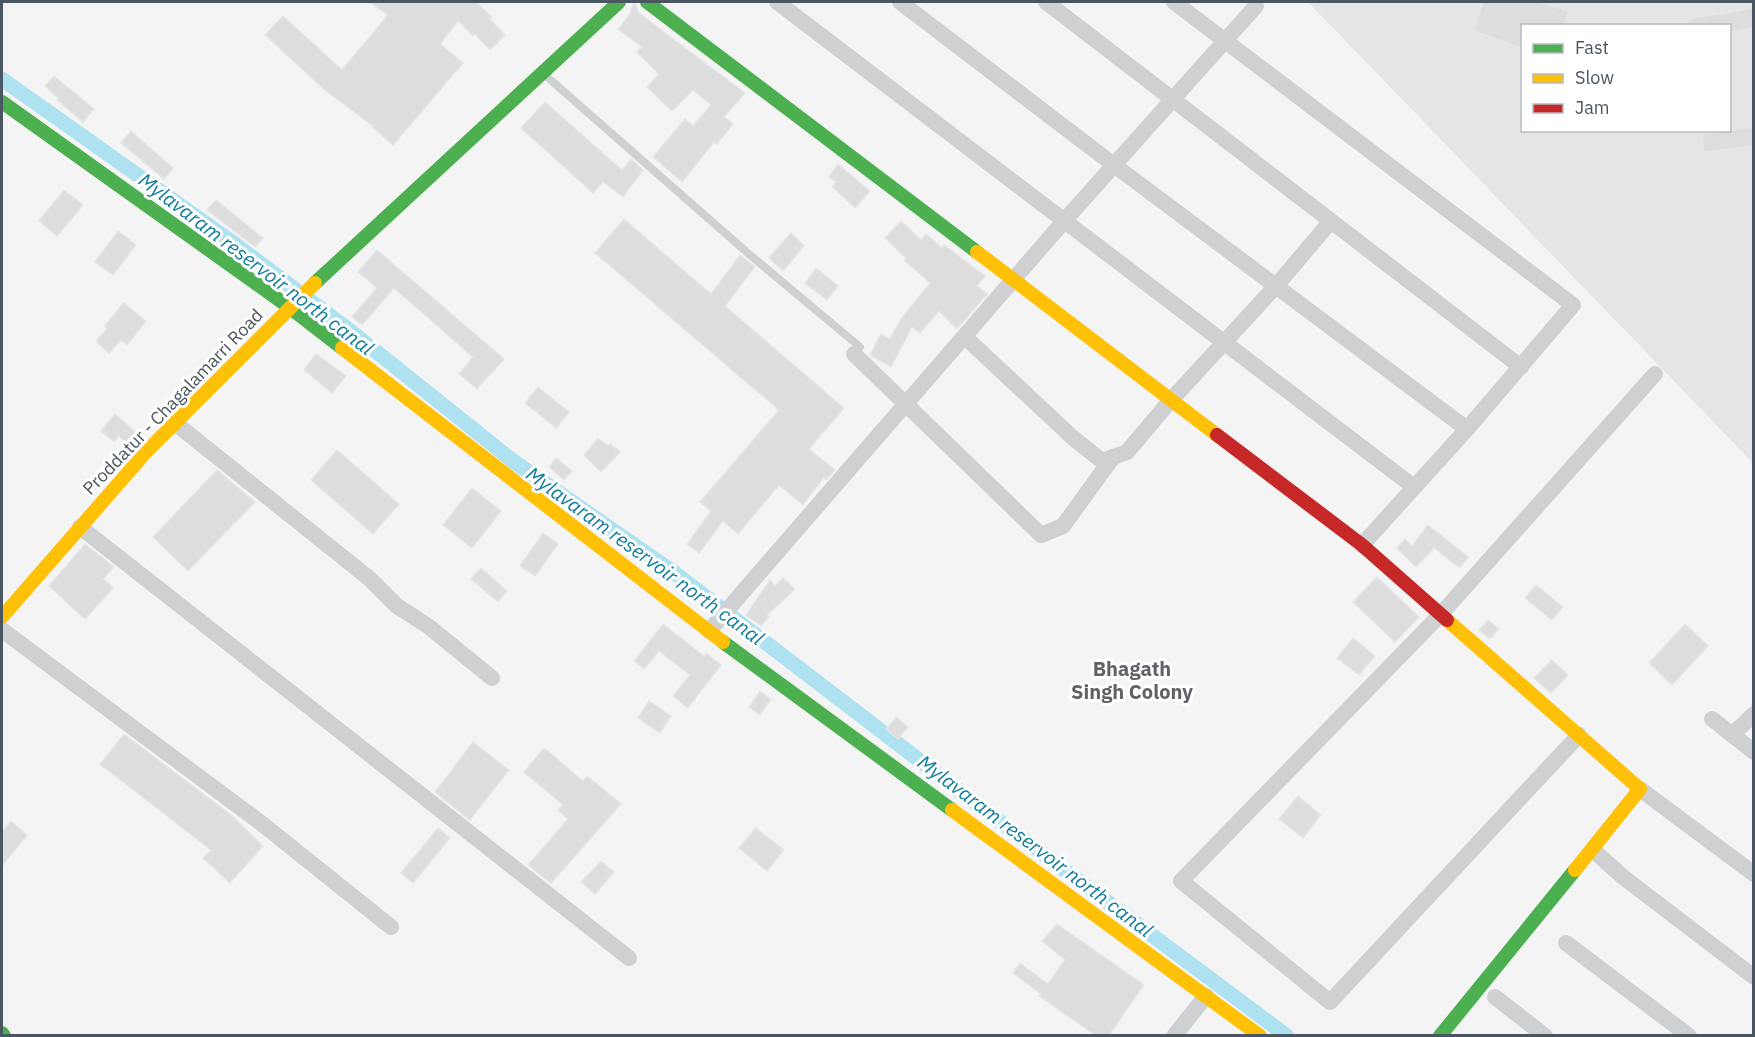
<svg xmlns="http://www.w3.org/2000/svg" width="1755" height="1037" font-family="'IBM Plex Sans',sans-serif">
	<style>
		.education { fill: #e6e5e6; fill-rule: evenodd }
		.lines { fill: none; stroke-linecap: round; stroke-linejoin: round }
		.canal { stroke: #aee2f0; stroke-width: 15 }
		.building { fill: #ddddde; stroke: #e5e6e7; stroke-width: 1.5 }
		.lane { stroke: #ced0d2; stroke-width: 8 }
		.street { stroke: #ced0d2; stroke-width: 16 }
		.fast { stroke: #4caf50; stroke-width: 14 }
		.slow { stroke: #ffc107; stroke-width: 14 }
		.jam { stroke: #c62828; stroke-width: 14 }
		.labels { text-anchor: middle; stroke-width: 6; stroke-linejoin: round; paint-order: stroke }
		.street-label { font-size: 18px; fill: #4a5661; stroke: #fff }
		.water-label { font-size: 20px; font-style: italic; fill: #0c7c9b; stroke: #fff }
		.neighbourhood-label { font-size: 20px; font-weight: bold; fill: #5f6368; stroke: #fff }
	</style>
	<rect width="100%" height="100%" fill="#f4f4f4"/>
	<!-- education -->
	<path class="education" d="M1307 2H1753V463L1310 4ZM1522 26H1730V130H1522Z"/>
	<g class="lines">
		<!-- canal -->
		<path class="canal" d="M2 79 232 242 353 333 513 461 676 574 987 812 1287 1036"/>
	</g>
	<!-- building -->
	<g class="building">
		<path d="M369 2H476L492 17 490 19 505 35 490 50 475 34 473 36 458 21 440 44 463 63 393 145 372 127 373 126 325 90 265 35 283 16 342 70 388 15Z"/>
		<path d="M634 2 639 13 745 93 724 117 733 124 717 144 714 142 682 182 653 157 685 119 693 126 711 105 693 90 672 111 647 87 659 74 637 52 642 47 618 29 630 14Z"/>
		<path d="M1483 2H1538L1569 11 1564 26H1522V48L1473 31Z"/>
		<path d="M1754 8V28L1730 32V26H1688V19Z"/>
		<path d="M54 76 94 109 83 122 57 100 58 98 45 86Z"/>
		<path d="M545 102 622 170 631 159 643 170 623 197 603 182 593 193 521 128Z"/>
		<path d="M1754 127V146L1704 152 1702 134Z"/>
		<path d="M131 131 173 168 164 179 121 143Z"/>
		<path d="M838 164 870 191 855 208 832 187 836 182 829 177Z"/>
		<path d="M64 190 83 205 57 236 39 221Z"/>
		<path d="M216 200 263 238 255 247 207 210Z"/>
		<path d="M624 219 711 294 740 255 755 267 725 306 844 408 809 449 835 470 826 480 824 477 803 505 779 485 738 534 723 521 699 553 687 544 711 511 700 502 779 410 595 253Z"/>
		<path d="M901 221 921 240 926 234 942 248 944 245 985 276 977 286 987 294 957 329 939 311 920 333 912 327 891 367 870 355 881 334 890 339 901 319 930 283 904 260 906 258 885 238Z"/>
		<path d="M118 231 136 245 113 275 95 262Z"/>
		<path d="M791 233 804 246 783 271 769 258Z"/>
		<path d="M377 250 504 359 477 389 459 374 473 357 394 288 362 325 352 317 377 288 358 272Z"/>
		<path d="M816 268 838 286 827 300 805 283Z"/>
		<path d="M124 303 146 321 127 345 121 340 109 353 96 341 107 329 104 326Z"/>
		<path d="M316 354 346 376 332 393 304 370Z"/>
		<path d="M538 387 569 412 556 428 525 403Z"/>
		<path d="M115 414 135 432 126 442 119 436 114 442 101 431Z"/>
		<path d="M598 438 608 446 610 444 620 452 601 472 584 455Z"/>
		<path d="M337 450 399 504 373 534 311 480Z"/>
		<path d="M556 458 572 471 564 480 549 467Z"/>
		<path d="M217 470 255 502 188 571 153 537Z"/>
		<path d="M472 488 501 511 472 548 443 525Z"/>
		<path d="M1428 525 1468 557 1460 568 1434 548 1416 567 1397 548 1405 539 1412 546Z"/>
		<path d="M543 533 558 544 535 576 520 566Z"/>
		<path d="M85 544 114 567 103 579 113 588 85 619 49 586Z"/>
		<path d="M481 568 507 591 498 602 471 579Z"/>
		<path d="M1377 577 1419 617 1395 642 1353 602Z"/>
		<path d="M783 578 795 589 767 615 769 617 761 626 746 615 770 580 775 586Z"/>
		<path d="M1536 585 1563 607 1552 620 1525 598Z"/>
		<path d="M1488 620 1499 629 1490 639 1479 630Z"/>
		<path d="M663 624 704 656 706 653 721 665 688 708 673 696 690 675 659 651 644 669 634 661Z"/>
		<path d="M1685 624 1708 646 1672 685 1649 663Z"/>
		<path d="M1353 638 1375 656 1359 675 1337 658Z"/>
		<path d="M1552 660 1568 675 1551 693 1534 678Z"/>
		<path d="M760 691 771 700 760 715 749 707Z"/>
		<path d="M649 701 671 716 660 733 638 718Z"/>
		<path d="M896 717 908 727 898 739 886 729Z"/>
		<path d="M124 734 231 815 263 846 230 883 203 858 211 850 100 764Z"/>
		<path d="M473 742 509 770 470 820 435 792Z"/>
		<path d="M544 748 583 781 587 776 621 804 551 883 528 865 568 819 558 810 563 805 524 772Z"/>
		<path d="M1298 796 1321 815 1303 838 1279 819Z"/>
		<path d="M11 821 27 835 2 866V832Z"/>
		<path d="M438 828 450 838 413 883 401 873Z"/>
		<path d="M756 828 784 850 767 871 739 848Z"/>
		<path d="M601 861 614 872 595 894 581 882Z"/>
		<path d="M1057 924 1144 985 1109 1035H1095L1039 996 1041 994 1013 973 1020 963 1048 984 1065 960 1042 941Z"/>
	</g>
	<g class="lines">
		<!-- lane -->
		<path class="lane" d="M545 75 750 255 860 347"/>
		<!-- street -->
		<g class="street">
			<path d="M777 2 1414 487"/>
			<path d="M900 2 1114 165 1467 429"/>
			<path d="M1046 2 1521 367"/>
			<path d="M1174 2 1573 305 1467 429 1362 545"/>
			<path d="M965 337 1072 437 1102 461 1127 452 1171 400 1276 286 1331 221"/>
			<path d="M854 354 1041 535 1063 526 1113 457"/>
			<path d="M175 423 370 579 397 606 428 626 492 678"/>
			<path d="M80 527 629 958"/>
			<path d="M2 630 261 823 391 927"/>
			<path d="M709 631 1065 220 1256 6"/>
			<path d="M1712 719 1754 752"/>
			<path d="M1579 735 1330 1002 1181 881 1441 614 1655 374"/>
			<path d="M1732 735 1754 714"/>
			<path d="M1640 789 1754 874"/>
			<path d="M1593 850 1623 877 1754 977"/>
			<path d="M1566 943 1689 1036"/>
			<path d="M1495 997 1545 1036"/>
			<path d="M1174 1036 1206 996"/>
		</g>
		<!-- fast -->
		<g class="fast">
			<path d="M647 2 977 252"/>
			<path d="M2 102 289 307 342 348"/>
			<path d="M315 283 619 2"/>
			<path d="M723 642 952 810"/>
			<path d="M2 1033 4 1036"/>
			<path d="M1440 1036 1575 870"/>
		</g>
		<!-- slow -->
		<g class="slow">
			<path d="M977 252 1217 435"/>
			<path d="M342 348 723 642"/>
			<path d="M2 617 146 452 315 283"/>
			<path d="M1447 620 1640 789 1575 870"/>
			<path d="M952 810 1260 1036"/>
		</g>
		<!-- jam -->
		<path class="jam" d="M1217 435 1362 545 1447 620"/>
	</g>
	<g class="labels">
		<!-- street labels -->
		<g class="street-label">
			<text transform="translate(173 402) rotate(-46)" y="6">Proddatur - Chagalamarri Road</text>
		</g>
		<!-- water labels -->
		<g class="water-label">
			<text transform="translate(256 264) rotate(37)" y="7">Mylavaram reservoir north canal</text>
			<text transform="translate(645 556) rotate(36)" y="7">Mylavaram reservoir north canal</text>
			<text transform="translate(1035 846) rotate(37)" y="7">Mylavaram reservoir north canal</text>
		</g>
		<!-- neighbourhood labels -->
		<g class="neighbourhood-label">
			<text x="1132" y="676">Bhagath<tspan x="1132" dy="23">Singh Colony</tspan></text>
		</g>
	</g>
	<!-- border -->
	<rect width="1755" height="1037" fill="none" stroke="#4a5661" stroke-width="6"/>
	<!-- legend -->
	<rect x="1521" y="24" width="210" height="108" fill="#ffffff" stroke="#b7bbc0" stroke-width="1.5"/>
	<rect x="1533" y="44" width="30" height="9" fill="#4caf50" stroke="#b7bbc0" stroke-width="1.5"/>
	<text x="1575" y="54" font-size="18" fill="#4a5661">Fast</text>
	<rect x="1533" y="74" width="30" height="9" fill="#ffc107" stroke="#b7bbc0" stroke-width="1.5"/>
	<text x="1575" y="84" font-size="18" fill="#4a5661">Slow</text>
	<rect x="1533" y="104" width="30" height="9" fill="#c62828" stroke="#b7bbc0" stroke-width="1.5"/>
	<text x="1575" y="114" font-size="18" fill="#4a5661">Jam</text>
</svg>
